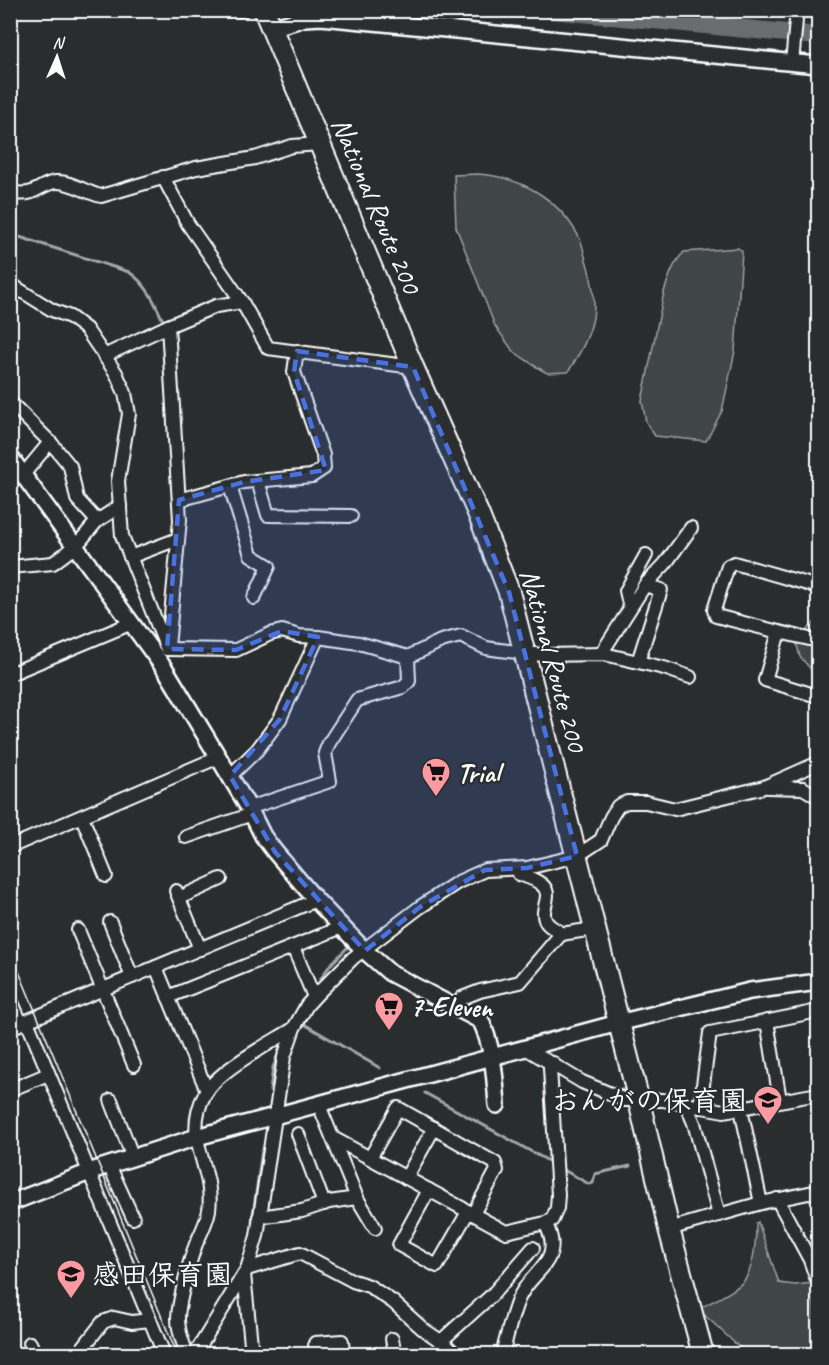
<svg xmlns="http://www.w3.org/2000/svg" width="829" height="1365" font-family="Caveat,'Klee One',sans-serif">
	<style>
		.green { fill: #414445; stroke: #a0a2a2; stroke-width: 1.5 }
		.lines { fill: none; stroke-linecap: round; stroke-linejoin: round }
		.stream { stroke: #a6a7a7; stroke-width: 3 }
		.river { stroke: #6a6c6d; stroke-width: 18 }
		.minor-casing { stroke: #fff; stroke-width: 16 }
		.tertiary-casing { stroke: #fff; stroke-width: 20 }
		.trunk-casing { stroke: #fff; stroke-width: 24 }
		.minor { stroke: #2a2d2e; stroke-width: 12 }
		.tertiary { stroke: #2a2d2e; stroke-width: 15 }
		.trunk { stroke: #2a2d2e; stroke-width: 20 }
		.tram { stroke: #fff; stroke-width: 1.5 }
		.marked { fill: #4a71e0; fill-opacity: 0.2; stroke: #4a71e0; stroke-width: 4.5; stroke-dasharray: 12 8; stroke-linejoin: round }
		.labels { text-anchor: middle; stroke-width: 4.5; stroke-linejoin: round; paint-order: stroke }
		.street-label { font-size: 28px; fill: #fff; stroke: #2a2d2e }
		.poi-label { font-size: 28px; font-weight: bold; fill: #fff; stroke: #2a2d2e; text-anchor: start }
	</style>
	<rect width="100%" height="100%" fill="#2a2d2e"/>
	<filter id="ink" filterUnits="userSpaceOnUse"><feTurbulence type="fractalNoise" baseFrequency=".0167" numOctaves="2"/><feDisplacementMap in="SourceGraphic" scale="12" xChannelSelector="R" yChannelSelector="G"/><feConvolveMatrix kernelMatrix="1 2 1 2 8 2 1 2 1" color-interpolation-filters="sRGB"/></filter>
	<g filter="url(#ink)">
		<!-- green -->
		<g class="green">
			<path d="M478 174C521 177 558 198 579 237 583 244 584 255 587 263 592 281 596 299 593 318 589 338 579 355 568 372L547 373 535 366 513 351 495 326 456 227 454 175Z"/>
			<path d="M738 248 742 251 735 351 722 411 706 441 655 436 646 422 642 401 664 292C669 277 673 263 684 252Z"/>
			<path d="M818 619V677L800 657 796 641Z"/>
			<path d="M758 1222 779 1283 795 1285 813 1283 816 1331H818V1354H750L739 1347 698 1309C711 1302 739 1290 746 1278 755 1262 756 1241 756 1223Z"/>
		</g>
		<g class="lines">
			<!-- stream -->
			<g class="stream">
				<path d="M10 234 129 272C148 285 155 303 164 323"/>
				<path d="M320 980 330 965 348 947"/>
				<path d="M304 1024 380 1068"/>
				<path d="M617 1089 629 1091"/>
				<path d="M270 1091 273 1068 281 1045"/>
				<path d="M645 1092 662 1094"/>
				<path d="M425 1093 552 1163"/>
				<path d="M669 1095 685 1097"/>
				<path d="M560 1168 589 1184 593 1183 595 1174 630 1166"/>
				<path d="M252 1222 262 1150"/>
			</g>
			<!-- river -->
			<path class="river" d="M551 10 818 36"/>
			<!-- minor casing -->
			<g class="minor-casing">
				<g id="minor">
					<path d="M219 10H243"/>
					<path d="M792 63 797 10"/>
					<path d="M163 177 188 224 242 302 268 348 413 367"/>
					<path d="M10 197 16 193C37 196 39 184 56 182 71 181 86 193 101 196L196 168 255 158 292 146 320 144"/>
					<path d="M10 279 15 287 52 310 70 317 86 329 116 373 125 393 129 414 118 481 122 536 167 649"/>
					<path d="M168 326 216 306 242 302"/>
					<path d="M106 355 168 326 180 520 168 647"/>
					<path d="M10 402 52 444 70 466 77 499 97 521"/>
					<path d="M23 475 50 442"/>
					<path d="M258 481 268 515 351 516"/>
					<path d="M230 486 251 555 269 566 254 598"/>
					<path d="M179 500 244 482 312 476 324 468 323 455 294 372 297 351"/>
					<path d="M130 557 178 539"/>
					<path d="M10 567 53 563 76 546 97 521 120 506"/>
					<path d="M645 585 665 564 691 528"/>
					<path d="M818 587 734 563 728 566 714 610 716 616 779 632 765 680 814 695 818 692"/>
					<path d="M630 608 626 591 646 555"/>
					<path d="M779 632 818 641"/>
					<path d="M167 649 236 650 270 634 282 631 299 636 318 637 359 643 408 657 441 641 461 636 486 648 500 650 543 655 604 654 664 668 690 677"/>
					<path d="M601 654 645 585 661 590 638 662"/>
					<path d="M10 674 132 623"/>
					<path d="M230 776 257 750 280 719 318 637"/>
					<path d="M768 787 803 788 818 797"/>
					<path d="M249 808 330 781 325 753 329 743 357 700 403 687 409 681 408 657"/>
					<path d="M82 817 106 876"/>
					<path d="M186 837 252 814"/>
					<path d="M10 847 219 757"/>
					<path d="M518 869 519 874C527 877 535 879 541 884 556 895 537 910 547 923 551 928 559 931 563 934"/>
					<path d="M176 891 200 949"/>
					<path d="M179 898 221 879"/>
					<path d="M110 922 132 977"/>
					<path d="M78 930 134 1065"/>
					<path d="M293 947 314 997"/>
					<path d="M156 967 207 1091"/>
					<path d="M168 997 342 927"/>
					<path d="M10 998 21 1023"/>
					<path d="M455 1007 462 998 480 991 520 982 561 934 594 929"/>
					<path d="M27 1021 164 1354"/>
					<path d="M767 1021 780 1100"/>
					<path d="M10 1028 316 900"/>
					<path d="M527 1049 582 1082 625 1100H663L724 1111 818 1094"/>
					<path d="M10 1090 48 1074"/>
					<path d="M111 1100 133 1158"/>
					<path d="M686 1104 694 1123 719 1215"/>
					<path d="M319 1105 357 1198 375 1228"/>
					<path d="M700 1107 710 1033 818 1011"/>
					<path d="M741 1109 761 1203"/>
					<path d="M298 1134 324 1204"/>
					<path d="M333 1138 506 1232 545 1223"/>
					<path d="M370 1158 398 1108 495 1163 497 1170 473 1214"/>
					<path d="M109 1165 133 1218"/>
					<path d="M406 1178 434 1128"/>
					<path d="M429 1190 399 1245 437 1266 468 1212"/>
					<path d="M777 1199 810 1260 816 1277H818"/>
					<path d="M259 1217 302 1211 329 1202 357 1198"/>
					<path d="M669 1229 761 1203 818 1191"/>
					<path d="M247 1269 300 1253 353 1281 369 1286 393 1302 423 1329 445 1344 455 1354"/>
					<path d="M244 1274 252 1354"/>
					<path d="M392 1339 395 1354"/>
					<path d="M441 1341 492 1295 533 1248"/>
					<path d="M30 1343 35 1354"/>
					<path d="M78 1354 103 1322 114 1318 132 1322 150 1320"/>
					<path d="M187 1354C183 1343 178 1332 178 1319 178 1304 190 1259 196 1244 201 1233 207 1222 209 1210 215 1168 181 1138 205 1094 218 1070 269 1044 293 1029"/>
					<path d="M195 1354 247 1269 257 1236 284 1057 294 1028 307 1005 318 993 353 958 420 907 458 882 485 870 527 868 577 856 601 840 611 817 618 806 627 802H646L675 809 764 787 818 763"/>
					<path d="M316 1354 315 1343 342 1341 343 1354"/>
					<path d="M502 1354C507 1337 511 1317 518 1300 529 1271 567 1262 545 1223L552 1220 557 1208 558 1195 550 1068 553 1063"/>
				</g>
			</g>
			<!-- tertiary casing -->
			<g class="tertiary-casing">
				<g id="tertiary">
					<path d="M271 28 305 18 321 17 818 65"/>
					<path d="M10 457 167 672 249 808 263 836 275 852 316 900 365 951 390 973 481 1021C493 1047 495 1077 497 1105"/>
					<path d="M10 1203 100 1168 197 1137 618 1023 750 991 818 982"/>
				</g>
			</g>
			<!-- trunk casing -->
			<g class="trunk-casing">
				<path id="trunk" d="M264 10 413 367 478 513 509 592 639 1101 669 1229 703 1354"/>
			</g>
			<!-- minor -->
			<use href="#minor" class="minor"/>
			<!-- tertiary -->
			<use href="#tertiary" class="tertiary"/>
			<!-- trunk -->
			<use href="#trunk" class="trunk"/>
			<!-- tram -->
			<path class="tram" d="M10 950 177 1354"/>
		</g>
	</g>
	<!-- marked area -->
	<path class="marked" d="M297 351 413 367 509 592 577 856 527 868 485 870 420 907 365 951 275 852 230 776 280 719 318 637 282 631 236 650 167 649 179 500 244 482 326 470 294 372Z"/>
	<!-- icons -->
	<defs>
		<g id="supermarket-pin" transform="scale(1.5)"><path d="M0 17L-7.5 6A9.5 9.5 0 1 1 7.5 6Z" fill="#ff9aa2" stroke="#2a2d2e"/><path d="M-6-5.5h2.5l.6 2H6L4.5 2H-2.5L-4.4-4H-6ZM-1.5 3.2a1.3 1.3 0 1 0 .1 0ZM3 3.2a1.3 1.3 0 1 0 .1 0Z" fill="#111"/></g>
		<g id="school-pin" transform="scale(1.5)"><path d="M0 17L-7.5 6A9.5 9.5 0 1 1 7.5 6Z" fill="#ff9aa2" stroke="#2a2d2e"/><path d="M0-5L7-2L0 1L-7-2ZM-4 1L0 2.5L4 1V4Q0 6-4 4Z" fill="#111"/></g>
	</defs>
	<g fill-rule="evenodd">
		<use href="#supermarket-pin" x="436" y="772"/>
		<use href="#supermarket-pin" x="389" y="1006"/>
		<use href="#school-pin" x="768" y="1100"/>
		<use href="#school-pin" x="71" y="1274"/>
	</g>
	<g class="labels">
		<!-- street labels -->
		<g class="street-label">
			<text transform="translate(377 205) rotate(67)" y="10">National Route 200</text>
			<text transform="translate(554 660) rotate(75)" y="10">National Route 200</text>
		</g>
		<!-- poi labels -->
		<g class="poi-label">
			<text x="457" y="782">Trial</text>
			<text x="410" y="1016">7-Eleven</text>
			<text x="747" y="1110" text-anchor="end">おんがの保育園</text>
			<text x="92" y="1284">感田保育園</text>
		</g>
	</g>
	<!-- margin -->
	<rect width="829" height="1365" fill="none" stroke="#2a2d2e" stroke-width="36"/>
	<rect x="18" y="18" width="793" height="1329" fill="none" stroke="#fff" stroke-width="2" filter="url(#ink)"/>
	<!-- north arrow -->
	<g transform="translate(57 57) rotate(3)" stroke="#2a2d2e" stroke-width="4.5" paint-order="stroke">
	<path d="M0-4.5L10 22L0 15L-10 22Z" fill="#ffffff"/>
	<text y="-9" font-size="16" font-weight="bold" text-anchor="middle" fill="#ffffff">N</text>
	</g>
</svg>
